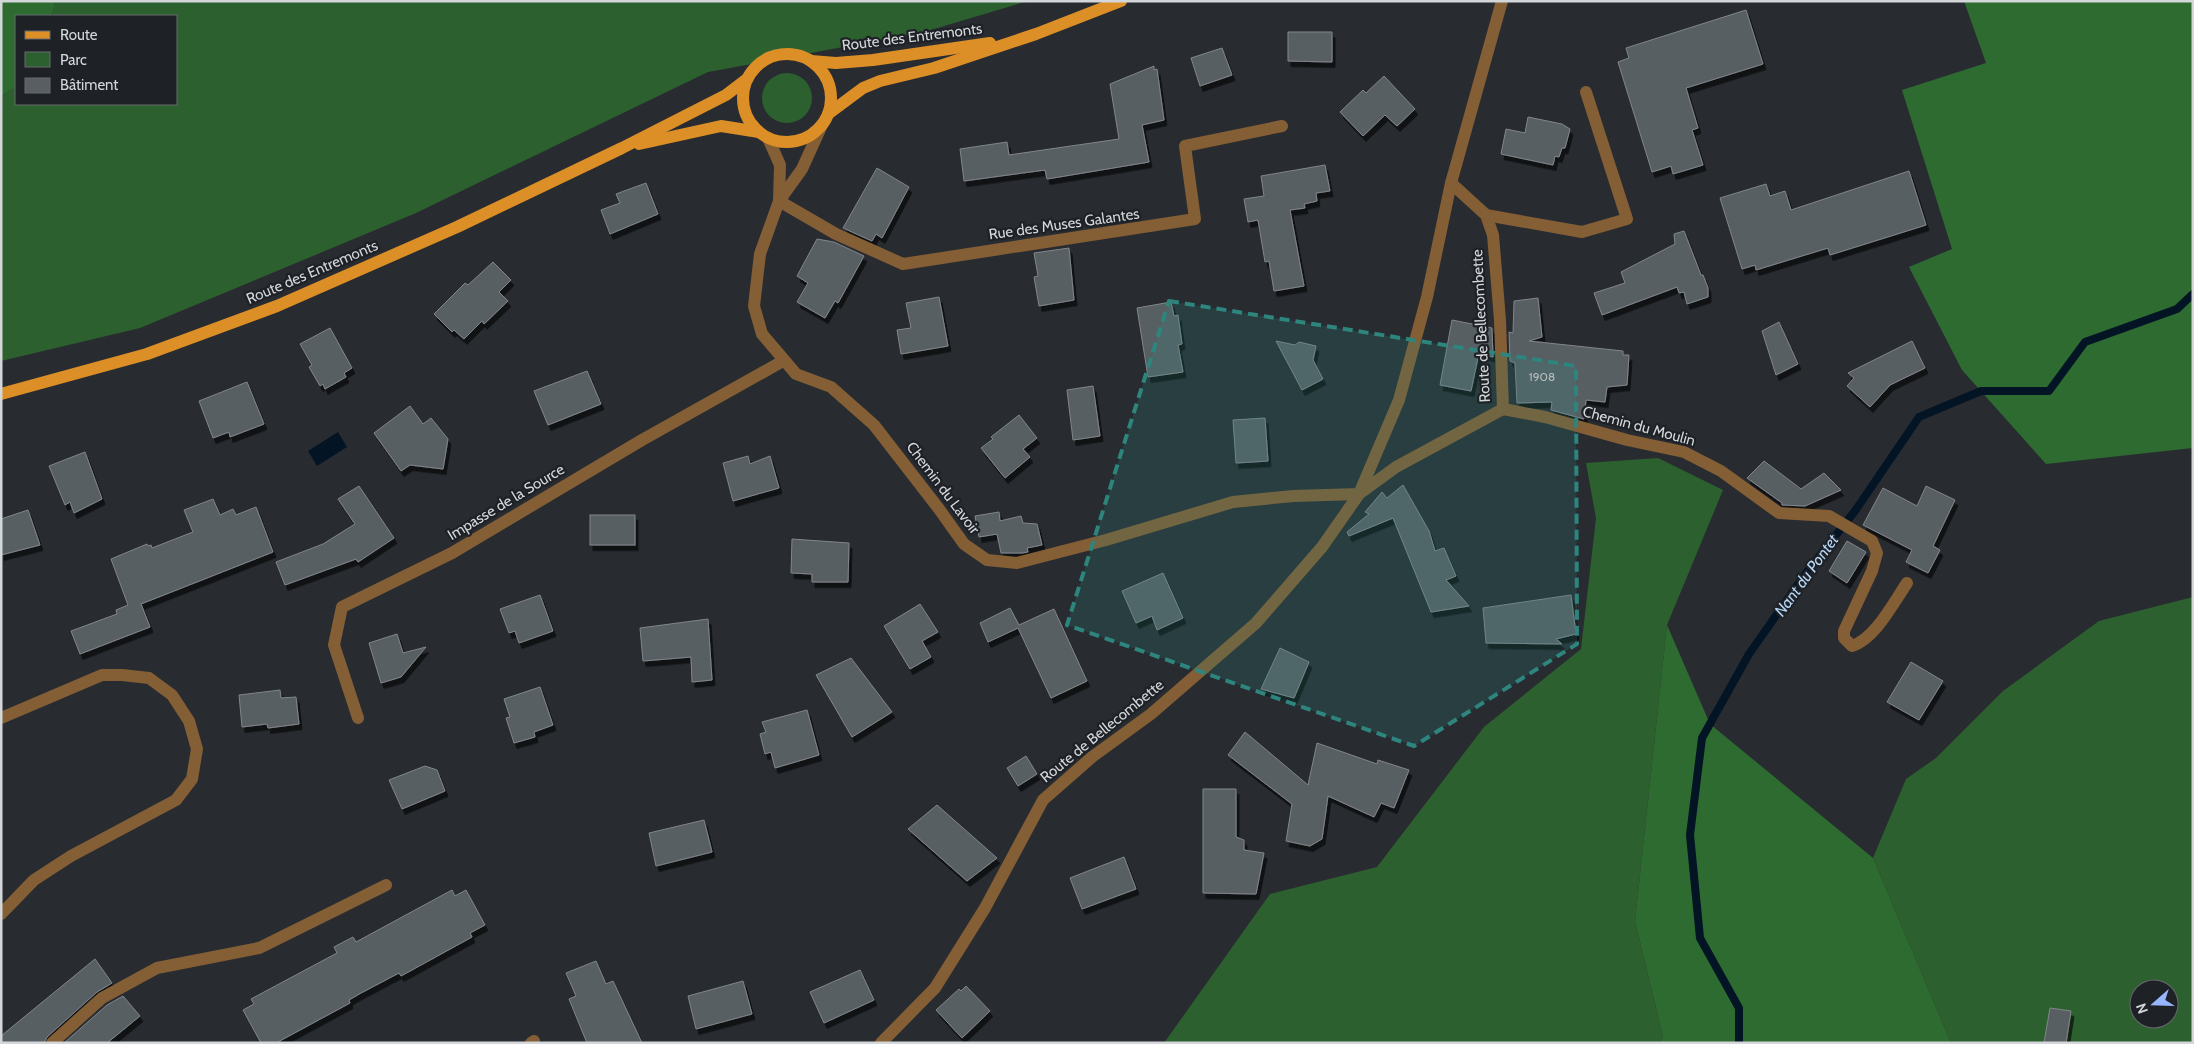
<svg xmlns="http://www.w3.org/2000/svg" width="2194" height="1044" font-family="Cabin,sans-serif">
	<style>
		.green { fill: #2d602f; fill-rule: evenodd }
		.forest { fill: #2e6b31 }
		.water { fill: #031425 }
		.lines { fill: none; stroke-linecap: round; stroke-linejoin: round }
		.stream { stroke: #031425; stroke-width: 8 }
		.building { fill: #595e63; stroke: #81868c; filter: url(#shadow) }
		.minor { stroke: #845e34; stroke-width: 12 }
		.major { stroke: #dc8e27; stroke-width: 12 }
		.marked { fill: #2d857e; fill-opacity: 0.2; stroke: #2d857e; stroke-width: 4; stroke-dasharray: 10 6; stroke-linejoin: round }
		.labels { text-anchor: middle; stroke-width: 4.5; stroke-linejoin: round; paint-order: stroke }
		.number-label { font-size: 12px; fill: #b5b9bc }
		.street-label { font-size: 15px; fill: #d4d7da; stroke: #1e2227 }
		.water-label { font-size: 16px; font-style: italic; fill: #b7d7f7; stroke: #1e2227 }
	</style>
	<defs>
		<filter id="shadow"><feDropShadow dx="3" dy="5.5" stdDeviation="0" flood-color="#0009"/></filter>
	</defs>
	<rect width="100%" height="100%" fill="#282c31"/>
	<!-- green -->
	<g class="green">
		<path d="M55 1H1028L924 32 708 72 416 213 140 328 1 361V96L16 87V104H176V16H52Z"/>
		<circle cx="787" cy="98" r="25"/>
		<path d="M1658 458 1723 490 1667 625 1635 921 1663 1037 1661 1043H1164L1270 894 1377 867 1484 727 1581 649 1596 518 1586 463Z"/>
		<path d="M2193 597V1043H1951L1873 858 1906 779 1936 758 2003 691 2099 621ZM2139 989H2169V1019H2139Z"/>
	</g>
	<!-- forest -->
	<g class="forest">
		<path d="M1 1H55L52 16H16V87L1 96Z"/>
		<path d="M1964 1H2193V448L2046 464 1962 370 1909 267 1952 249 1902 90 1986 63Z"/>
		<path d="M1667 625 1710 724 1873 858 1951 1043H1661L1663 1037 1635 921Z"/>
	</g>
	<!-- water -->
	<path class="water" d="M338 432 347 447 317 466 308 451Z"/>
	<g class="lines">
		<!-- stream -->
		<path class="stream" d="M1739 1043V1008L1700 938 1690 835 1702 738 1749 654 1806 573 1855 511 1919 417 1981 391H2049L2085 342 2177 309 2193 294"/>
	</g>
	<!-- building -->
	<g class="building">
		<path d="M1746 10 1763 64 1686 88 1698 128 1692 130 1703 165 1673 174 1671 166 1652 172 1618 62 1629 58 1626 48Z"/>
		<path d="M1288 32H1332V62L1288 61Z"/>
		<path d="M1222 48 1232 75 1200 86 1191 58Z"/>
		<path d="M1154 66V70L1157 69 1164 120 1142 125 1149 162 1047 179 1045 170 964 181 960 149 1007 142 1009 155 1119 139 1110 84Z"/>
		<path d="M1384 76 1415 109 1397 126 1385 115 1363 136 1340 112 1363 90 1366 93Z"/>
		<path d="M1528 117 1562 124 1570 129 1565 148H1562L1559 157 1555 156 1553 165 1501 154 1506 129 1525 133Z"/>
		<path d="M1325 165 1330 191 1316 193 1317 201 1304 204 1305 208 1290 210 1304 286 1274 291 1269 261 1265 262 1258 220 1248 222 1244 199 1264 196 1261 176Z"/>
		<path d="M877 168 909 187 882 238 876 234 872 241 843 228Z"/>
		<path d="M1909 171 1926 225 1830 255 1828 248 1756 270 1755 265 1742 269 1720 198 1766 184 1770 196 1785 191 1791 210Z"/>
		<path d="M646 183 658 214 610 234 601 210 620 203 616 194Z"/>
		<path d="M1684 231 1701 275H1703L1708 288V297L1687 304 1684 292 1679 293 1677 287 1602 315 1594 293 1625 283 1621 272 1675 244 1674 234Z"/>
		<path d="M817 239 834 242 864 256 838 303 835 301 825 318 797 302 808 283 797 276Z"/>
		<path d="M1069 248 1074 300 1039 306 1034 277 1038 276 1034 253Z"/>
		<path d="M493 262 511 280 499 292 508 301 484 324 482 321 464 339 454 330 452 332 434 314 465 283 468 285Z"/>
		<path d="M939 297 948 346 901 354 897 330 911 328 906 303Z"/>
		<path d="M1538 298 1542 337 1529 341 1623 351V355H1629L1627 385 1607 387 1605 402 1586 400 1584 419 1551 410 1552 402 1517 403 1515 363 1510 361 1509 332 1513 333 1514 301Z"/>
		<path d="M1171 302 1174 316 1178 315 1182 344 1178 345 1183 372 1148 377 1137 308Z"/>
		<path d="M1452 320 1492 328 1493 357 1479 353 1471 391 1440 385Z"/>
		<path d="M1779 322 1798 364 1776 375 1762 331Z"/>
		<path d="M330 328 352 368 344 373 346 377 325 389 323 384 320 386 309 367 312 365 300 344Z"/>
		<path d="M1276 341 1295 345 1299 342 1316 346 1313 360 1323 379 1302 390Z"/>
		<path d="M1912 341 1925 368 1890 385 1870 407 1847 386 1854 378 1848 373Z"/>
		<path d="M587 371 601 404 548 425 534 391Z"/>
		<path d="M247 382 264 424 230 437 229 432 213 438 199 401Z"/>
		<path d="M1093 386 1100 436 1073 440 1067 390Z"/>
		<path d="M410 406 423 424 431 418 448 439 443 469 410 465 401 471 374 433Z"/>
		<path d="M1019 415 1037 438 1023 449 1030 457 1005 478 981 448 993 439 991 437Z"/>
		<path d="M1265 418 1268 461 1236 463 1233 420Z"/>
		<path d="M85 452 102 499 74 513 70 502 65 505 49 466Z"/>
		<path d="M748 456 750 464 770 456 779 488 733 501 723 463Z"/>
		<path d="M1764 461 1801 489 1824 473 1841 490 1805 506 1782 505V503L1747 478Z"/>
		<path d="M1403 485 1429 531 1435 551 1444 548 1456 576 1446 580 1469 606 1431 612 1393 518 1349 536 1347 532 1369 514 1365 512 1382 492 1387 498Z"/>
		<path d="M359 486 394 538 358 562 356 559 285 585 276 562 323 544 355 524 338 499Z"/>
		<path d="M1926 486 1955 500 1933 546 1940 550 1928 573 1906 562 1912 550 1863 525 1883 488 1917 506Z"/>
		<path d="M213 499 220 515 233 509 236 515 256 507 273 552 141 604 150 627 80 654 71 631 117 614 116 610 128 605 111 559 147 544 148 546 151 545 152 548 193 532 184 510Z"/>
		<path d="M28 510 40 545 1 555V519Z"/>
		<path d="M999 512 1000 521 1021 516 1023 523 1037 524 1042 545 1027 548 1028 552 1022 553H1001L997 534 979 537 975 516Z"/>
		<rect x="590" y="515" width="45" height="30"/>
		<path d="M792 539 849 543 848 582H812V574L791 573Z"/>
		<path d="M1847 541 1866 552 1847 583 1829 571Z"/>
		<path d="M1163 573 1183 618 1157 630 1152 616 1136 623 1122 591Z"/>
		<path d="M540 595 553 631 519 643 515 631 509 633 500 609Z"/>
		<path d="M1571 595 1576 634 1556 639 1562 644 1486 643 1483 608Z"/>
		<path d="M920 604 938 632 922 641 931 657 910 669 884 626Z"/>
		<path d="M1010 608 1019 625 1054 609 1087 681 1051 698 1018 628 988 642 980 623Z"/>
		<path d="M708 619 712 680 692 682 691 657 643 661 640 628Z"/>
		<path d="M397 634 403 653 426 647 401 677 381 683 369 643Z"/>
		<path d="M1280 648 1309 662 1294 698 1261 689Z"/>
		<path d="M851 658 892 712 852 737 816 675Z"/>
		<path d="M1911 662 1943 681 1919 720 1887 702Z"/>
		<path d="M540 687 553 725 534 732 535 737 514 743 506 718 510 717 504 699Z"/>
		<path d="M280 690 281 698 296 697 299 724 268 728 267 724 242 727 239 695Z"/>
		<path d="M807 710 819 755 775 768 771 752 765 754 760 734 766 732 762 722Z"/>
		<path d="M1245 732 1308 785 1317 743 1377 764 1378 760 1409 770 1394 808 1381 803 1374 817 1328 796 1322 839 1310 846 1286 841 1292 804 1228 755Z"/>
		<path d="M1026 756 1037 774 1018 786 1007 768Z"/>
		<path d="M425 766 437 770 445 791 402 809 389 780Z"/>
		<path d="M1203 789H1236V837L1244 840V850L1264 853 1256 894 1203 893Z"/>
		<path d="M937 805 997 858 967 881 908 829Z"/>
		<path d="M704 820 712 852 656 866 649 833Z"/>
		<path d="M1124 857 1136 889 1082 909 1070 878Z"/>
		<path d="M452 890 455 896 466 890 485 925 470 933 472 937 401 976 399 973 361 993 349 1000 350 1003 276 1043H261L243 1010 254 1004 251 999 337 953 334 947 353 937 356 942Z"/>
		<path d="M95 959 112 983 97 992 47 1037 44 1043H1V1036Z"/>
		<path d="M596 961 606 984 613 981 642 1043H587L569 999 576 996 566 973Z"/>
		<path d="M860 970 874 1000 824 1023 810 992Z"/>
		<path d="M743 981 752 1014 696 1029 688 996Z"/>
		<path d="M966 986 990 1011 962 1038 936 1010 959 989 961 991Z"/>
		<path d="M123 996 140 1016 107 1043H64L107 1005Z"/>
		<path d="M2050 1008 2071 1011 2066 1043H2044Z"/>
	</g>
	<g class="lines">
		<!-- minor -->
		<g class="minor">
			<path d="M822 125 802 169 779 201 760 254 754 306 762 334 796 374 831 387 874 425 939 509 964 544 987 560 1017 563 1106 540 1233 502 1293 496 1359 494 1396 467 1503 409"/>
			<path d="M768 138 780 165 779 201"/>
			<path d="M1451 183 1486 215 1493 235 1500 320 1503 409"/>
			<path d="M779 201 836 234 903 264 1195 219 1185 146 1282 126"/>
			<path d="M1486 215 1582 232 1627 219 1586 92"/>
			<path d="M1503 409 1545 417 1627 440 1684 452 1721 471 1779 513 1829 516 1872 541 1877 553 1872 571 1844 631V638L1852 646C1875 639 1894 602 1907 583"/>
			<path d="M1 718 102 675H122L149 678 172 695 189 721 197 749 192 779 176 800 71 856 34 880 1 914"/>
			<path d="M358 718 334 645 342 607 452 553 642 440 783 361"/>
			<path d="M52 1043 102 998 157 968 259 948 386 885"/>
			<path d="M531 1043 534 1041"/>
			<path d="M881 1043 935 988 985 908 1043 800 1092 757 1151 714 1256 623 1322 547 1359 494 1399 400 1427 297 1451 183 1502 1"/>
		</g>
		<!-- major -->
		<g class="major">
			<circle cx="787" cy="98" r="44"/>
			<path d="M811 61 836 63 873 60 990 43"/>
			<path d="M828 114 863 88 880 81 934 68 1036 34 1121 1"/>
			<path d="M639 144 721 126 759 132"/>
			<path d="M1 394 147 354 277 306 457 227 622 148 726 95 747 79"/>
		</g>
	</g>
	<!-- marked area -->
	<path class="marked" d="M1169 301 1576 366 1577 644 1414 746 1067 625Z"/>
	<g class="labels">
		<!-- number labels -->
		<g class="number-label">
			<text x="1542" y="381">1908</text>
		</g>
		<!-- street labels -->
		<g class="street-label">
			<text transform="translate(912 37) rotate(-7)" y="5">Route des Entremonts</text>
			<text transform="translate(1064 224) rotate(-8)" y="5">Rue des Muses Galantes</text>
			<text transform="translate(312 272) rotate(-23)" y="5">Route des Entremonts</text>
			<text transform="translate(1481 326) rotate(-93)" y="5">Route de Bellecombette</text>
			<text transform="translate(1639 426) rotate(15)" y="5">Chemin du Moulin</text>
			<text transform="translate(943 488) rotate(53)" y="5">Chemin du Lavoir</text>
			<text transform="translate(506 502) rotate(-31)" y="5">Impasse de la Source</text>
			<text transform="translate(1102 731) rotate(-39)" y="5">Route de Bellecombette</text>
		</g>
		<!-- water labels -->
		<g class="water-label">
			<text transform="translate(1806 575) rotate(-54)" y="6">Nant du Pontet</text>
		</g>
	</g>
	<!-- border -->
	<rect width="2194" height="1044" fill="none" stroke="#d4d7da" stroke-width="5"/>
	<!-- legend -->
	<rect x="15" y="15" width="162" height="90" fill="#1e2227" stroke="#676a6f"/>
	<rect x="25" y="31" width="25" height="8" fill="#dc8e27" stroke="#676a6f"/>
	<text x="60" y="40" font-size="15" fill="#d4d7da">Route</text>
	<rect x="25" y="52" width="25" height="15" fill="#2d602f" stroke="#676a6f"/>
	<text x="60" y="65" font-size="15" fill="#d4d7da">Parc</text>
	<rect x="25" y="78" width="25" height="15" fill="#595e63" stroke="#676a6f"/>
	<text x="60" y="90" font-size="15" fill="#d4d7da">Bâtiment</text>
	<!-- north arrow -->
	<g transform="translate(2154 1004) rotate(250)"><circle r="24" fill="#1e2227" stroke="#676a6f"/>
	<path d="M0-4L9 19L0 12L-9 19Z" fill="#97b6fd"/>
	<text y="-8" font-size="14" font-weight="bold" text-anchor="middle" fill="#d4d7da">N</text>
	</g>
</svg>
